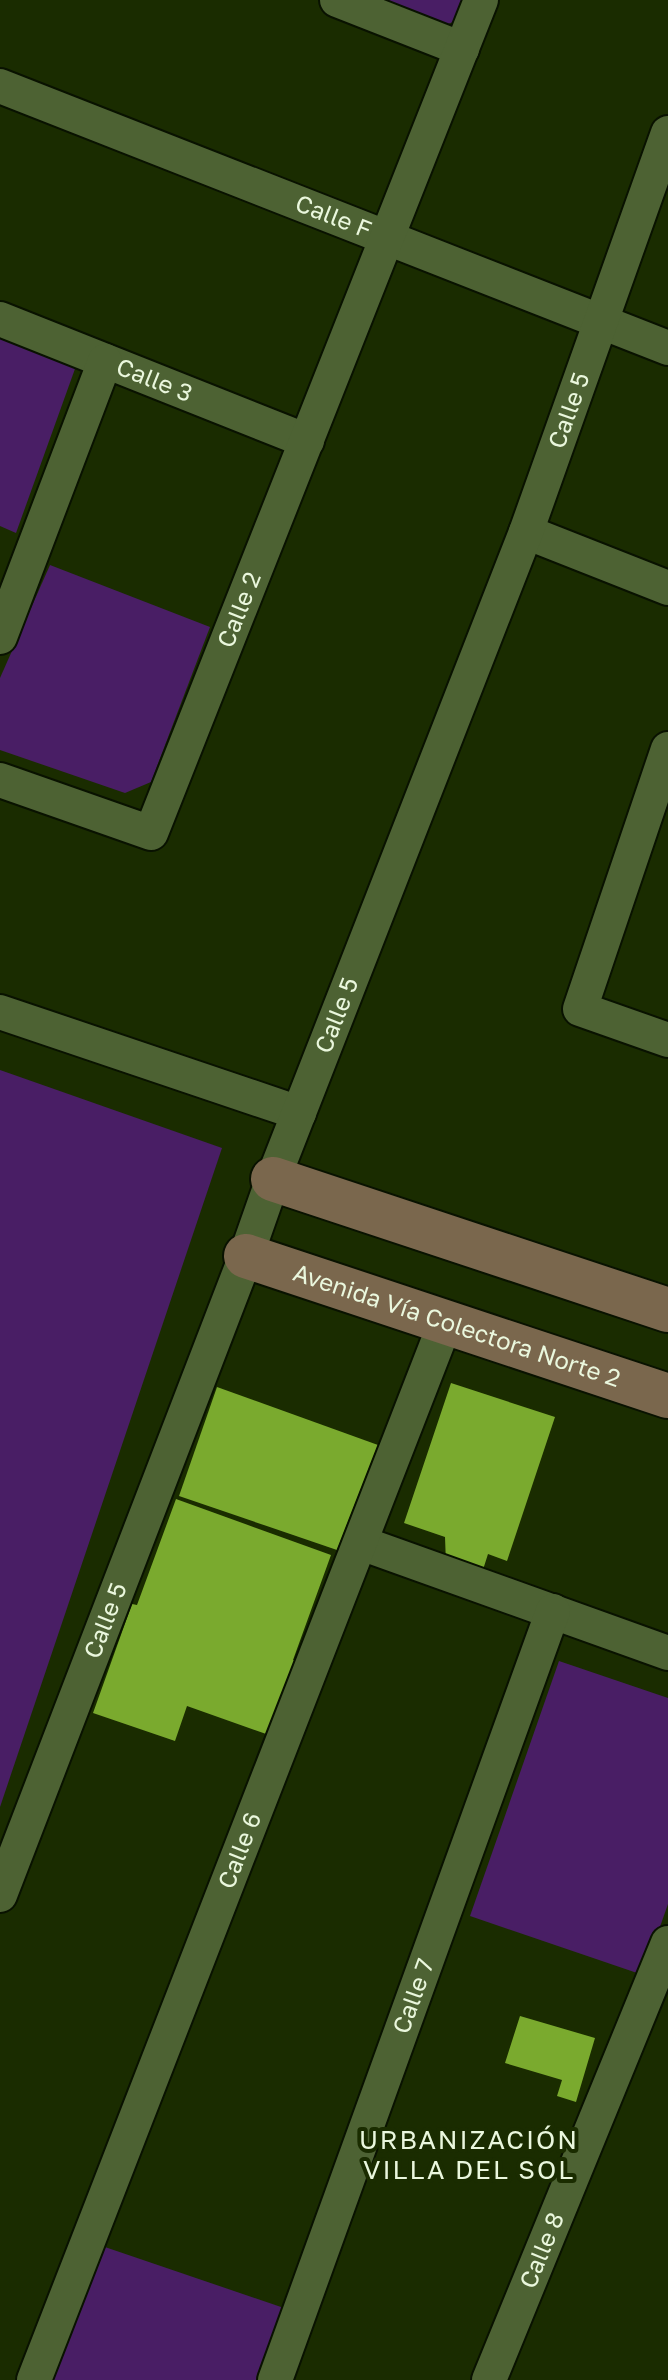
<svg xmlns="http://www.w3.org/2000/svg" width="668" height="2380" font-family="'Golos Text',sans-serif">
	<style>
		.green { fill: #491e65 }
		.building { fill: #7aaa2e }
		.lines { fill: none; stroke-linecap: round; stroke-linejoin: round }
		.street-casing { stroke: #091200; stroke-width: 38 }
		.secondary-casing { stroke: #091200; stroke-width: 48 }
		.street { stroke: #4d6233; stroke-width: 34 }
		.secondary { stroke: #7a674d; stroke-width: 44 }
		.labels { text-anchor: middle; stroke-width: 8; stroke-linejoin: round; paint-order: stroke }
		.street-label { font-size: 24px; fill: #eaf7dd; stroke: #1a2c00 }
		.neighbourhood-label { font-size: 26px; letter-spacing: 2px; fill: #eaf7dd; stroke: #1a2c00 }
	</style>
	<rect width="100%" height="100%" fill="#1a2c00"/>
	<!-- green -->
	<g class="green">
		<path d="M386 0H472L466 17 448 24Z"/>
		<path d="M0 335 76 366 16 533 0 526Z"/>
		<path d="M50 565 210 627 151 782 125 793 0 750V678Z"/>
		<path d="M0 1070 222 1148 0 1807Z"/>
		<path d="M559 1661 668 1698V1904L643 1975 470 1916Z"/>
		<path d="M99 2245 284 2308 260 2380H53Z"/>
	</g>
	<!-- building -->
	<g class="building">
		<path d="M451 1383 555 1417 507 1561 488 1554 481 1576 446 1564 445 1537 404 1523Z"/>
		<path d="M217 1387 378 1445 337 1550 179 1496Z"/>
		<path d="M176 1499 331 1555 293 1660 296 1661 269 1735 187 1706 175 1741 93 1713 132 1604 137 1605Z"/>
		<path d="M520 2016 595 2038 576 2102 557 2096 562 2080 505 2063Z"/>
	</g>
	<g class="lines">
		<!-- street casing -->
		<g class="street-casing">
			<g id="street">
				<path d="M337 0 462 49"/>
				<path id="s1" d="M0 86 668 348"/>
				<path id="s2" d="M0 319 307 441"/>
				<path d="M526 532 668 588"/>
				<path d="M0 637 105 361"/>
				<path d="M668 749 580 1009 668 1040"/>
				<path id="s3" d="M0 780 151 833 481 0"/>
				<path d="M0 1012 299 1113"/>
				<path d="M361 1543 668 1653"/>
				<path id="s4" d="M0 1895 246 1256 273 1179 526 532 668 133"/>
				<path id="s5" d="M34 2380 446 1321"/>
				<path id="s6" d="M275 2380 553 1611"/>
				<path id="s7" d="M489 2380 668 1943"/>
			</g>
		</g>
		<!-- secondary casing -->
		<g class="secondary-casing">
			<g id="secondary">
				<path d="M273 1179 668 1310"/>
				<path id="s8" d="M246 1256 668 1396"/>
			</g>
		</g>
		<!-- street -->
		<use href="#street" class="street"/>
		<!-- secondary -->
		<use href="#secondary" class="secondary"/>
	</g>
	<g class="labels">
		<!-- street labels -->
		<g class="street-label">
			<text dy="8" stroke="none"><textPath href="#s1" startOffset="358">Calle F</textPath></text>
			<text dy="8" stroke="none"><textPath href="#s2" startOffset="166">Calle 3</textPath></text>
			<text dy="8" stroke="none"><textPath href="#s4" startOffset="1590">Calle 5</textPath></text>
			<text dy="8" stroke="none"><textPath href="#s3" startOffset="400">Calle 2</textPath></text>
			<text dy="8" stroke="none"><textPath href="#s4" startOffset="942">Calle 5</textPath></text>
			<text dy="8" stroke="none"><textPath href="#s8" startOffset="222">Avenida Vía Colectora Norte 2</textPath></text>
			<text dy="8" stroke="none"><textPath href="#s4" startOffset="294">Calle 5</textPath></text>
			<text dy="8" stroke="none"><textPath href="#s5" startOffset="568">Calle 6</textPath></text>
			<text dy="8" stroke="none"><textPath href="#s6" startOffset="408">Calle 7</textPath></text>
			<text dy="8" stroke="none"><textPath href="#s7" startOffset="140">Calle 8</textPath></text>
		</g>
		<!-- neighbourhood labels -->
		<g class="neighbourhood-label">
			<text x="469" y="2149">URBANIZACIÓN<tspan x="469" dy="30">VILLA DEL SOL</tspan></text>
		</g>
	</g>
</svg>
